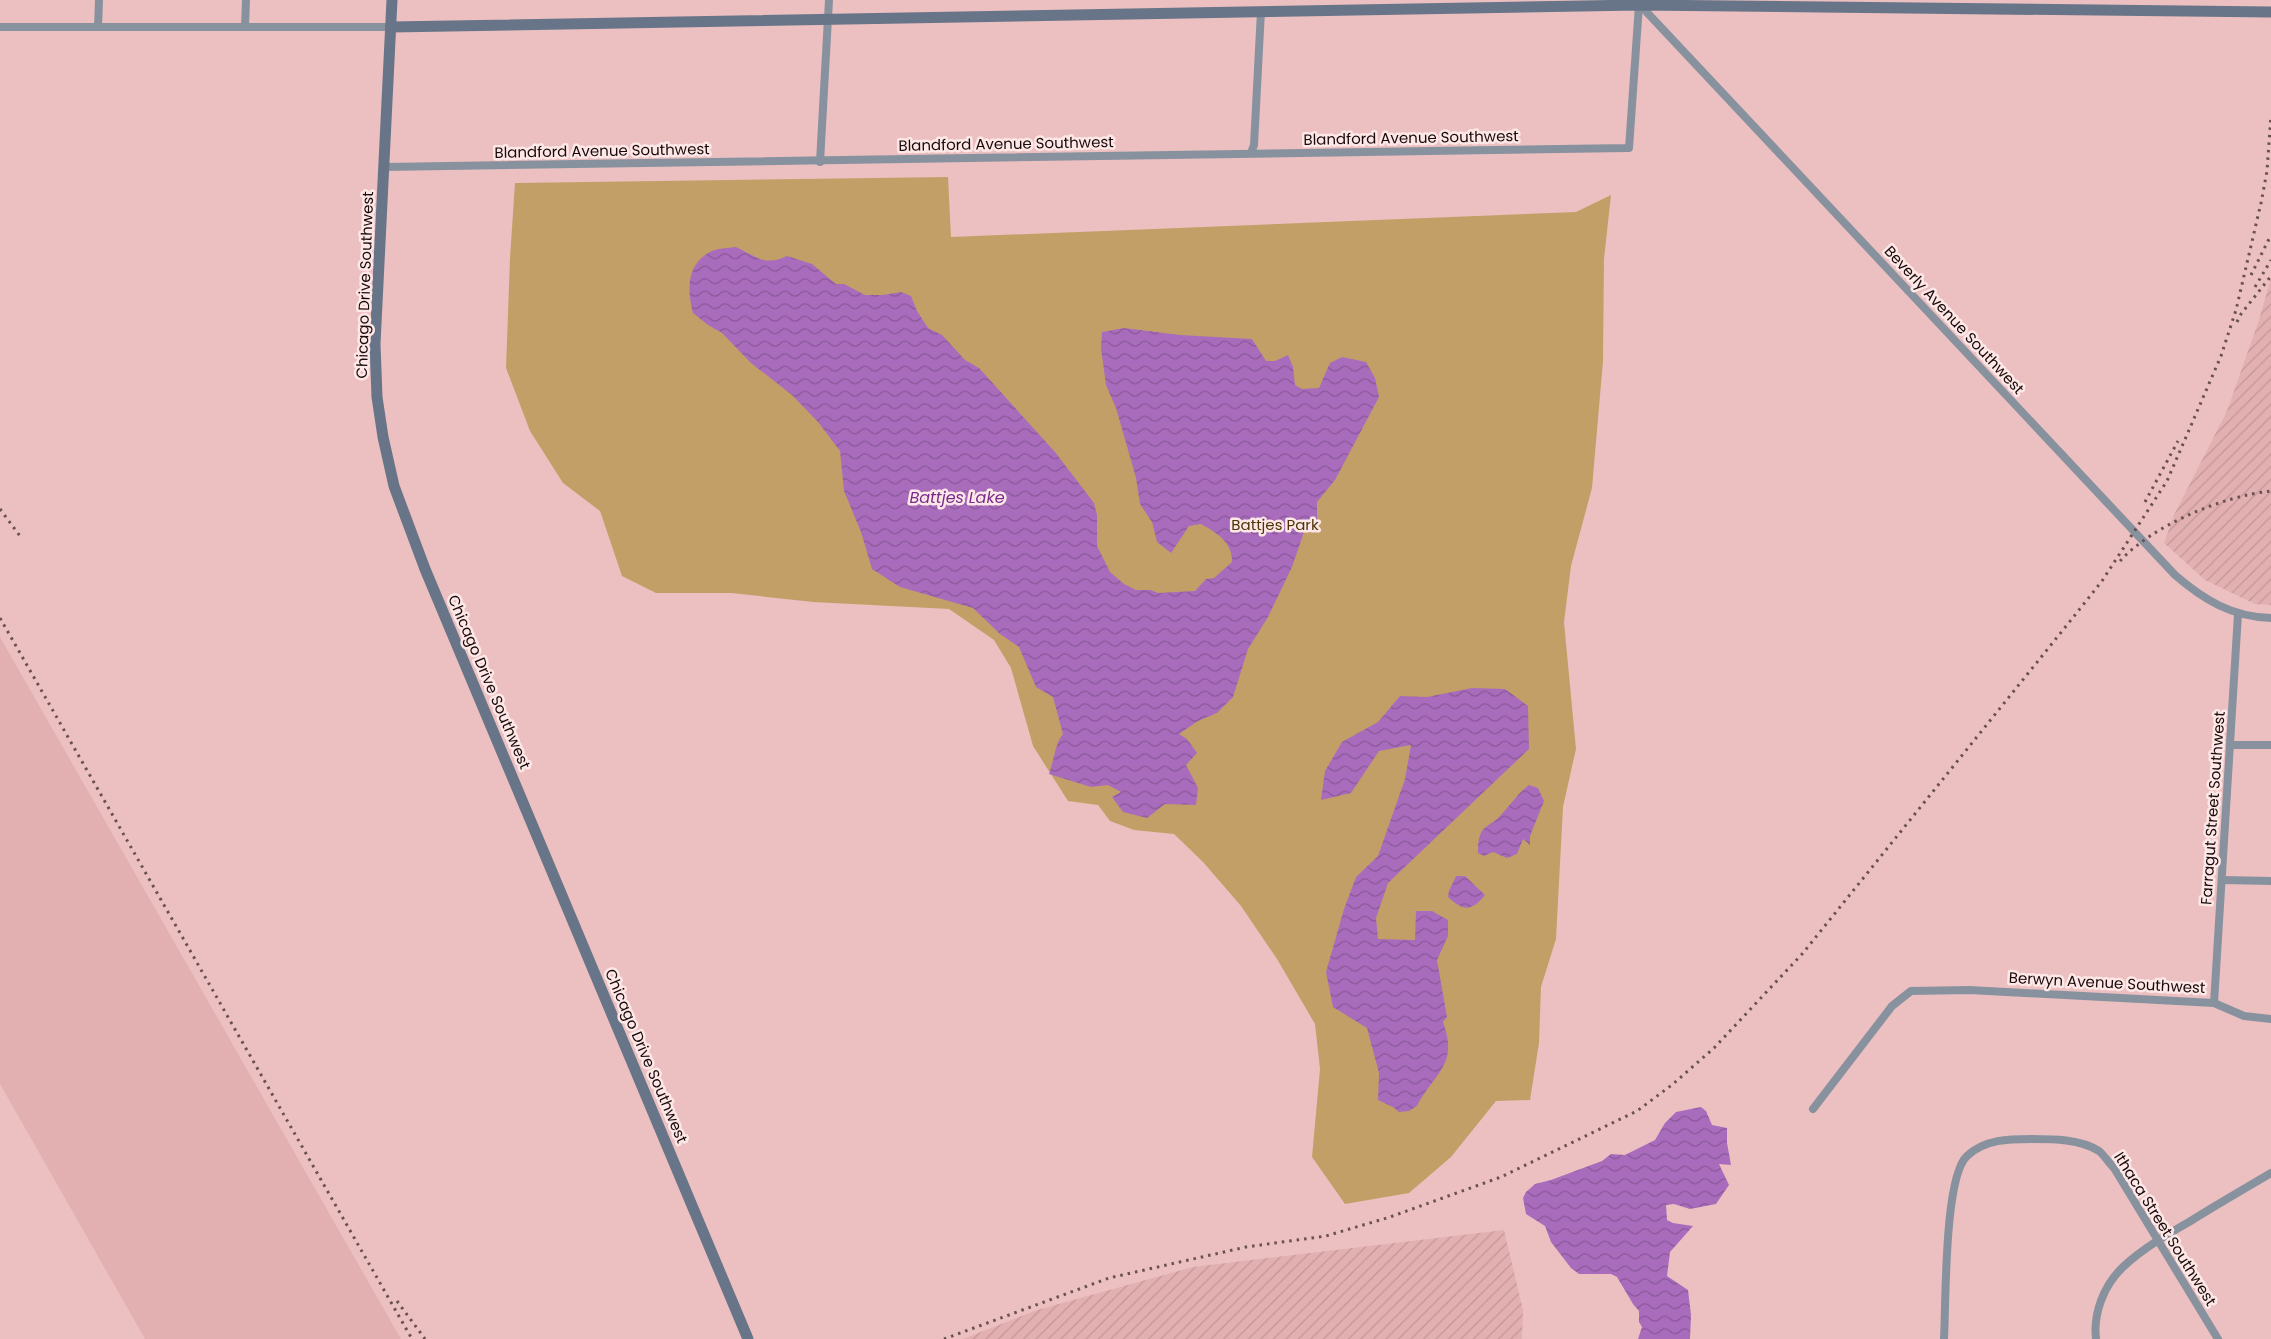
<svg xmlns="http://www.w3.org/2000/svg" width="2271" height="1339" font-family="Poppins,sans-serif">
	<style>
		.built { fill: #e3b0b1 }
		.industrial { fill: url(#industrial-furrows) }
		.park { fill: #c39f68 }
		.water { fill: url(#water-waves) }
		.lines { fill: none; stroke-linecap: round; stroke-linejoin: round }
		.street { stroke: #88929f; stroke-width: 8 }
		.secondary { stroke: #687588; stroke-width: 11 }
		.rail { stroke: #6a5050; stroke-width: 3; stroke-dasharray: 2.5 5; stroke-linecap: butt }
		.labels { text-anchor: middle; stroke-width: 5; stroke-linejoin: round; paint-order: stroke }
		.street-label { font-size: 15px; fill: #180a0a; stroke: #fee7e7 }
		.park-label { font-size: 15px; fill: #4c3409; stroke: #fee7e7 }
		.water-label { font-size: 16px; font-style: italic; fill: #762b8d; stroke: #fee7e7 }
	</style>
	<defs>
		<pattern id="industrial-furrows" width="10" height="10" patternUnits="userSpaceOnUse" patternTransform="scale(1.25)"><rect width="10" height="10" fill="#e3b0b1"/><path d="M-1 1l2-2M0 10L10 0M9 11l2-2" fill="none" stroke="#c29697"/></pattern>
		<pattern id="water-waves" width="16" height="10" patternUnits="userSpaceOnUse" patternTransform="scale(1.25)"><rect width="16" height="10" fill="#a96cbd"/><path d="M0 5q4-4 8 0t8 0" fill="none" stroke="#895798"/></pattern>
	</defs>
	<rect width="100%" height="100%" fill="#ecc0c1"/>
	<!-- built -->
	<path class="built" d="M0 637 401 1339H145L0 1084Z"/>
	<!-- industrial -->
	<g class="industrial">
		<path d="M2271 278V605L2255 604 2205 580 2164 543 2174 515 2227 411 2259 320Z"/>
		<path d="M1504 1230 1523 1310 1522 1339H963L1037 1310 1193 1267Z"/>
	</g>
	<!-- park -->
	<path class="park" d="M948 177 951 237 1576 212 1611 195 1604 259 1603 361 1592 488 1571 566 1564 622 1576 749 1563 807 1556 939 1541 987 1539 1043 1530 1100 1496 1101 1451 1157 1409 1193 1345 1204 1312 1157 1320 1069 1315 1024 1277 959 1241 906 1203 862 1174 834 1134 830 1110 821 1098 805 1068 801 1033 746 1011 668 994 640 949 609 813 602 731 593H656L622 576 600 511 563 483 530 431 506 368 510 258 515 183Z"/>
	<!-- water -->
	<g class="water">
		<path d="M736 247C755 256 766 267 787 256L812 264 836 284H844L865 295H883L901 292 911 296 917 311 928 328 942 335 965 360 979 368 1055 452 1094 503 1097 515V546L1110 572 1124 584 1136 590H1151L1158 593 1195 591 1206 579 1214 578 1232 562C1233 543 1217 533 1201 524L1189 526 1171 553 1157 542 1152 522 1140 504 1136 478 1116 408 1106 385 1101 348 1102 332 1124 328 1180 335 1252 339 1266 361H1275L1288 355 1293 367 1295 385 1302 389 1319 388 1330 363 1342 357 1366 362 1375 378 1379 397 1335 480 1317 502V521L1305 529 1292 567 1268 617 1248 649 1233 697 1217 713 1198 721 1179 734 1187 739 1197 753 1186 765 1198 788 1196 805 1165 804 1147 818 1123 812 1112 797 1121 792 1108 785 1091 787 1049 774C1054 761 1055 743 1063 734L1053 697 1036 687 1019 647 1000 634 973 608 900 587 872 569 861 532 844 491 840 451 818 422 792 395 751 363 722 333 708 325 693 313C687 290 686 263 712 251 719 248 729 248 736 247Z"/>
		<path d="M1472 688 1505 689 1528 706 1529 749 1388 883 1376 918 1378 939 1415 940 1416 911H1432L1448 920V936L1437 960 1447 1017 1443 1022C1459 1066 1434 1073 1417 1106L1409 1111 1399 1112 1393 1107 1378 1100 1379 1073 1367 1028 1333 1007 1326 972 1344 909 1356 877 1378 856 1405 779 1411 745 1379 751 1351 793 1321 800 1325 771 1342 742 1378 722 1400 696 1427 697Z"/>
		<path d="M1529 785 1538 788 1544 801 1530 836V845L1523 839 1517 854 1507 858 1493 852 1484 856 1478 853C1478 846 1478 839 1481 833 1485 825 1494 823 1499 817 1508 808 1519 792 1529 785Z"/>
		<path d="M1456 876H1465L1485 895C1472 911 1464 912 1448 897L1449 891Z"/>
		<path d="M1701 1107 1706 1111 1712 1125 1727 1128V1143L1731 1165 1719 1164 1729 1185 1716 1204 1690 1209 1674 1204 1666 1205 1667 1220 1673 1223 1693 1226 1670 1252 1667 1276 1688 1290 1691 1315 1690 1339H1638L1642 1327 1639 1322V1311L1633 1304 1617 1277 1611 1274H1579L1571 1268 1551 1242 1545 1226 1526 1214 1523 1198 1526 1192 1535 1184 1551 1180 1602 1161 1611 1154 1625 1155 1655 1140 1665 1123 1676 1112Z"/>
	</g>
	<g class="lines">
		<!-- street -->
		<g class="street">
			<path d="M1640 5 2175 575C2204 600 2232 617 2271 618"/>
			<path d="M245 26 246 0"/>
			<path d="M0 27H391"/>
			<path d="M98 27 99 0"/>
			<path d="M1251 153 1254 145 1261 11"/>
			<path d="M820 162 829 0"/>
			<path d="M384 167 1629 148 1639 5"/>
			<path d="M2231 745H2271"/>
			<path d="M2222 880 2271 881"/>
			<path d="M2214 1003 2238 614"/>
			<path d="M1813 1109 1892 1006 1911 991 1969 990 2214 1003 2244 1016 2271 1019"/>
			<path d="M1944 1339C1946 1304 1944 1177 1967 1156 1985 1139 2009 1139 2032 1139 2053 1139 2080 1139 2099 1151 2104 1155 2109 1163 2114 1168L2218 1339"/>
			<path d="M2096 1339C2093 1313 2104 1285 2123 1267 2142 1249 2166 1235 2189 1222 2216 1205 2244 1189 2271 1173"/>
		</g>
		<!-- secondary -->
		<g class="secondary">
			<path d="M392 0 375 344 377 397 383 437 394 486 425 569 748 1339"/>
			<path d="M391 27 1639 5 2271 12"/>
		</g>
		<!-- rail -->
		<g class="rail">
			<path d="M2251 275 2271 235"/>
			<path d="M2255 287 2271 260"/>
			<path d="M2237 322 2241 314 2271 276"/>
			<path d="M2145 502 2178 441"/>
			<path d="M0 509 20 536"/>
			<path d="M2120 561C2153 525 2223 496 2271 491"/>
			<path d="M0 618 412 1339"/>
			<path d="M397 1301 425 1339"/>
			<path d="M944 1339 1109 1278 1246 1247 1326 1236 1390 1217 1501 1177 1637 1111 1673 1084 1714 1048 1803 953 2071 620 2102 581 2167 481 2221 356 2236 310 2261 203 2267 171 2271 115"/>
		</g>
	</g>
	<g class="labels">
		<!-- street labels -->
		<g class="street-label">
			<text transform="translate(1411 138) rotate(-1)" y="5">Blandford Avenue Southwest</text>
			<text transform="translate(1006 144) rotate(-1)" y="5">Blandford Avenue Southwest</text>
			<text transform="translate(602 151) rotate(-1)" y="5">Blandford Avenue Southwest</text>
			<text transform="translate(365 285) rotate(-88)" y="5">Chicago Drive Southwest</text>
			<text transform="translate(1954 320) rotate(47)" y="5">Beverly Avenue Southwest</text>
			<text transform="translate(489 682) rotate(67)" y="5">Chicago Drive Southwest</text>
			<text transform="translate(2213 808) rotate(-86)" y="5">Farragut Street Southwest</text>
			<text transform="translate(2107 983) rotate(3)" y="5">Berwyn Avenue Southwest</text>
			<text transform="translate(646 1056) rotate(67)" y="5">Chicago Drive Southwest</text>
			<text transform="translate(2165 1229) rotate(58)" y="5">Ithaca Street Southwest</text>
		</g>
		<!-- park labels -->
		<g class="park-label">
			<text x="1275" y="530">Battjes Park</text>
		</g>
		<!-- water labels -->
		<g class="water-label">
			<text x="957" y="503">Battjes Lake</text>
		</g>
	</g>
</svg>
